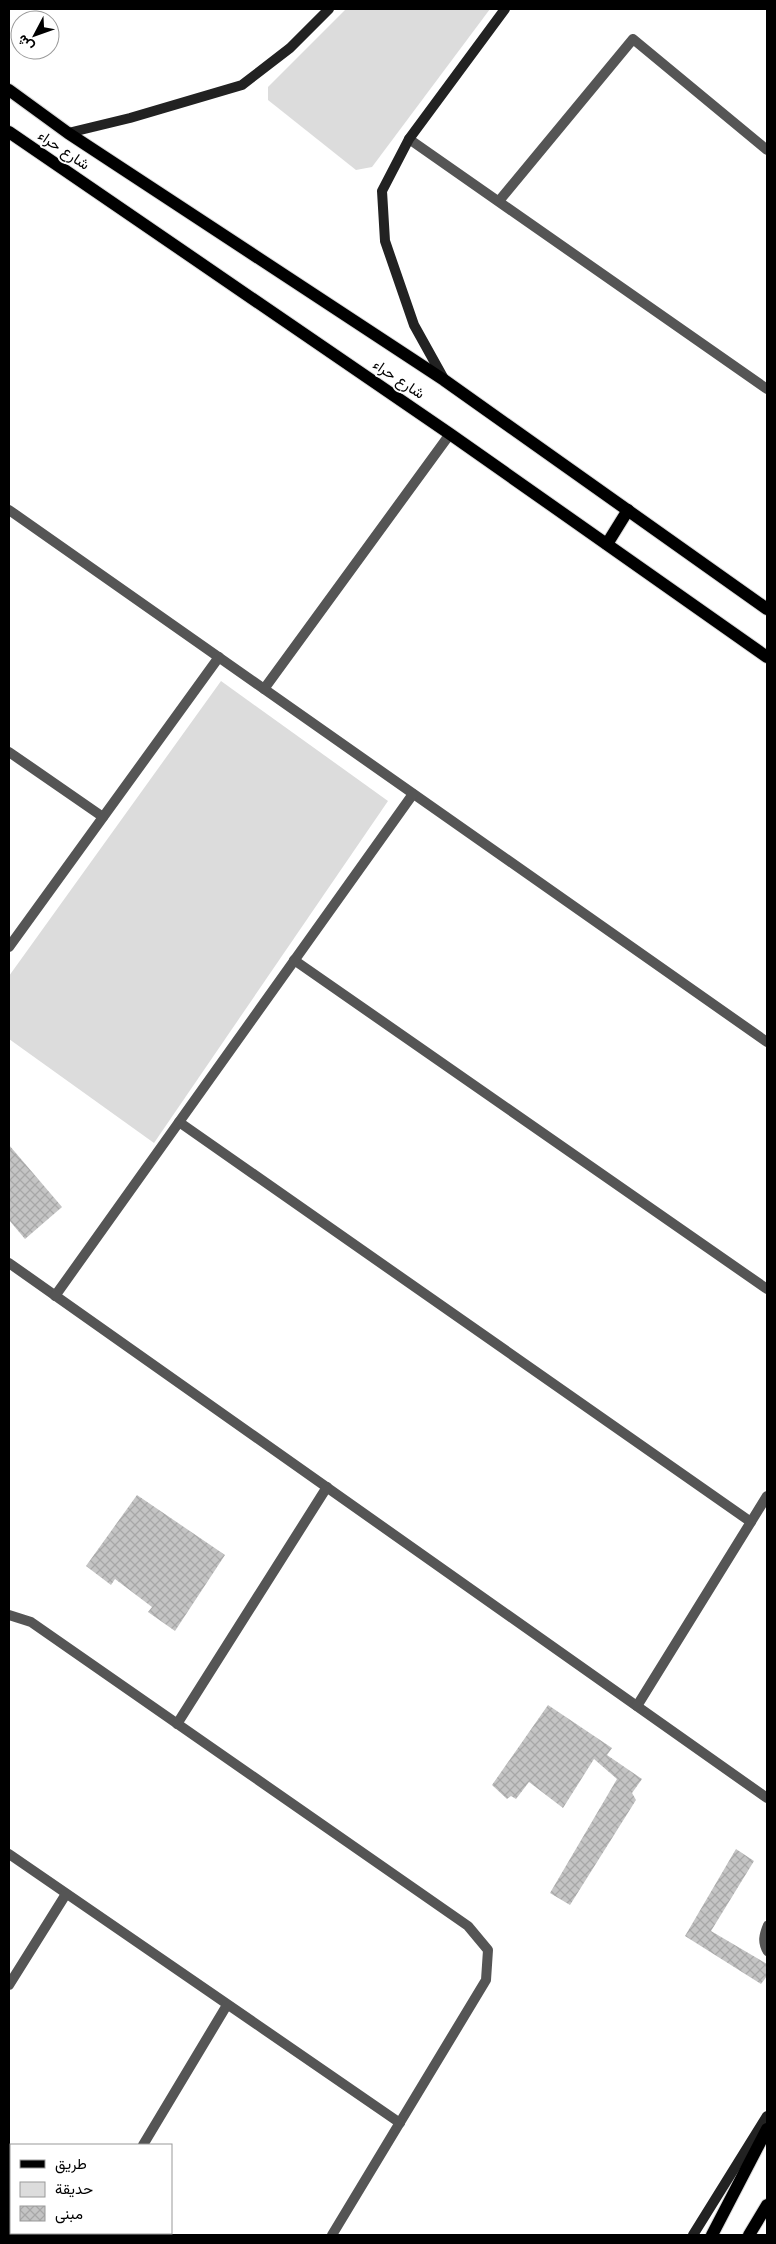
<svg xmlns="http://www.w3.org/2000/svg" width="776" height="2244" font-family="'Open Sans',Vazirmatn,sans-serif">
	<style>
		.park { fill: #dcdcdc }
		.building { fill: url(#building-cross-hatch) }
		.lines { fill: none; stroke-linecap: round; stroke-linejoin: round }
		.primary-casing { stroke: #dbdbdb; stroke-width: 14 }
		.lane { stroke: #555; stroke-width: 8 }
		.street { stroke: #555; stroke-width: 10 }
		.secondary { stroke: #222; stroke-width: 10 }
		.primary { stroke: #000; stroke-width: 12 }
		.labels { text-anchor: middle; stroke-width: 4; stroke-linejoin: round; paint-order: stroke }
		.street-label { font-size: 15px; fill: #000; stroke: #fff }
	</style>
	<defs>
		<pattern id="building-cross-hatch" width="8" height="8" patternUnits="userSpaceOnUse" patternTransform="scale(1.25)"><rect width="8" height="8" fill="#c4c4c4"/><path d="M0 0l8 8M0 8l8-8" fill="none" stroke="#a7a7a7"/></pattern>
	</defs>
	<rect width="100%" height="100%" fill="#fff"/>
	<!-- park -->
	<g class="park">
		<path d="M346 9H490L372 167 356 170 268 100V87Z"/>
		<path d="M221 681 388 801 154 1143 9 1039V976Z"/>
	</g>
	<!-- building -->
	<g class="building">
		<path d="M9 1145 62 1207 25 1239 9 1220Z"/>
		<path d="M137 1495 225 1555 175 1631 148 1612 152 1607 115 1579 111 1585 86 1566Z"/>
		<path d="M548 1705 612 1748 607 1755 642 1779 632 1793 636 1800 570 1905 550 1893 617 1779 594 1759 563 1808 529 1782 516 1799 511 1796 507 1799 492 1785Z"/>
		<path d="M736 1849 754 1861 711 1931 767 1964V1976L761 1984 685 1936Z"/>
	</g>
	<g class="lines">
		<!-- primary casing -->
		<g class="primary-casing">
			<g id="primary">
				<path d="M9 90 68 133 444 380 767 609"/>
				<path d="M9 132 450 434 767 657"/>
				<path d="M607 544 628 510"/>
				<path d="M712 2235 767 2129"/>
				<path d="M749 2235 767 2205"/>
			</g>
		</g>
		<!-- lane -->
		<path class="lane" d="M767 1925C763 1935 761 1942 767 1952"/>
		<!-- street -->
		<g class="street">
			<path d="M409 139 767 389"/>
			<path d="M499 201 633 39 767 150"/>
			<path d="M9 510 767 1042"/>
			<path d="M264 689 450 434"/>
			<path d="M9 752 103 817"/>
			<path d="M9 947 219 657"/>
			<path d="M294 960 767 1289"/>
			<path d="M179 1122 751 1522"/>
			<path d="M9 1263 767 1798"/>
			<path d="M55 1296 413 794"/>
			<path d="M9 1615 31 1622 468 1926 488 1950 486 1980 332 2235"/>
			<path d="M637 1706 767 1496"/>
			<path d="M177 1724 327 1487"/>
			<path d="M9 1854 400 2123"/>
			<path d="M9 1985 66 1894"/>
			<path d="M143 2145 227 2005"/>
			<path d="M88 2235 90 2233"/>
		</g>
		<!-- secondary -->
		<g class="secondary">
			<path d="M68 133 130 118 242 85 290 48 329 9"/>
			<path d="M444 379 414 325 385 241 382 191 409 139 505 9"/>
			<path d="M693 2235 767 2116"/>
		</g>
		<!-- primary -->
		<use href="#primary" class="primary"/>
	</g>
	<g class="labels">
		<!-- street labels -->
		<g class="street-label">
			<text transform="translate(64 150) rotate(34)" y="5">شارع حراء</text>
			<text transform="translate(399 379) rotate(34)" y="5">شارع حراء</text>
		</g>
	</g>
	<!-- border -->
	<rect width="776" height="2244" fill="none" stroke="#000000" stroke-width="20"/>
	<!-- legend -->
	<rect x="10" y="2144" width="162" height="90" fill="#ffffff" stroke="#999999"/>
	<rect x="20" y="2160" width="25" height="8" fill="#000000" stroke="#999999"/>
	<text x="55" y="2169" font-size="15" fill="#000000">طريق</text>
	<rect x="20" y="2182" width="25" height="15" fill="#dcdcdc" stroke="#999999"/>
	<text x="55" y="2194" font-size="15" fill="#000000">حديقة</text>
	<rect x="20" y="2206" width="25" height="15" fill="url(#building-cross-hatch)" stroke="#999999"/>
	<text x="55" y="2219" font-size="15" fill="#000000">مبنى</text>
	<!-- north arrow -->
	<g transform="translate(35 35) rotate(229)"><circle r="24" fill="#ffffff" stroke="#999999"/>
	<path d="M0-4L9 19L0 12L-9 19Z" fill="#000000"/>
	<text y="-8" font-size="14" font-weight="bold" text-anchor="middle" fill="#000000">ش</text>
	</g>
</svg>
